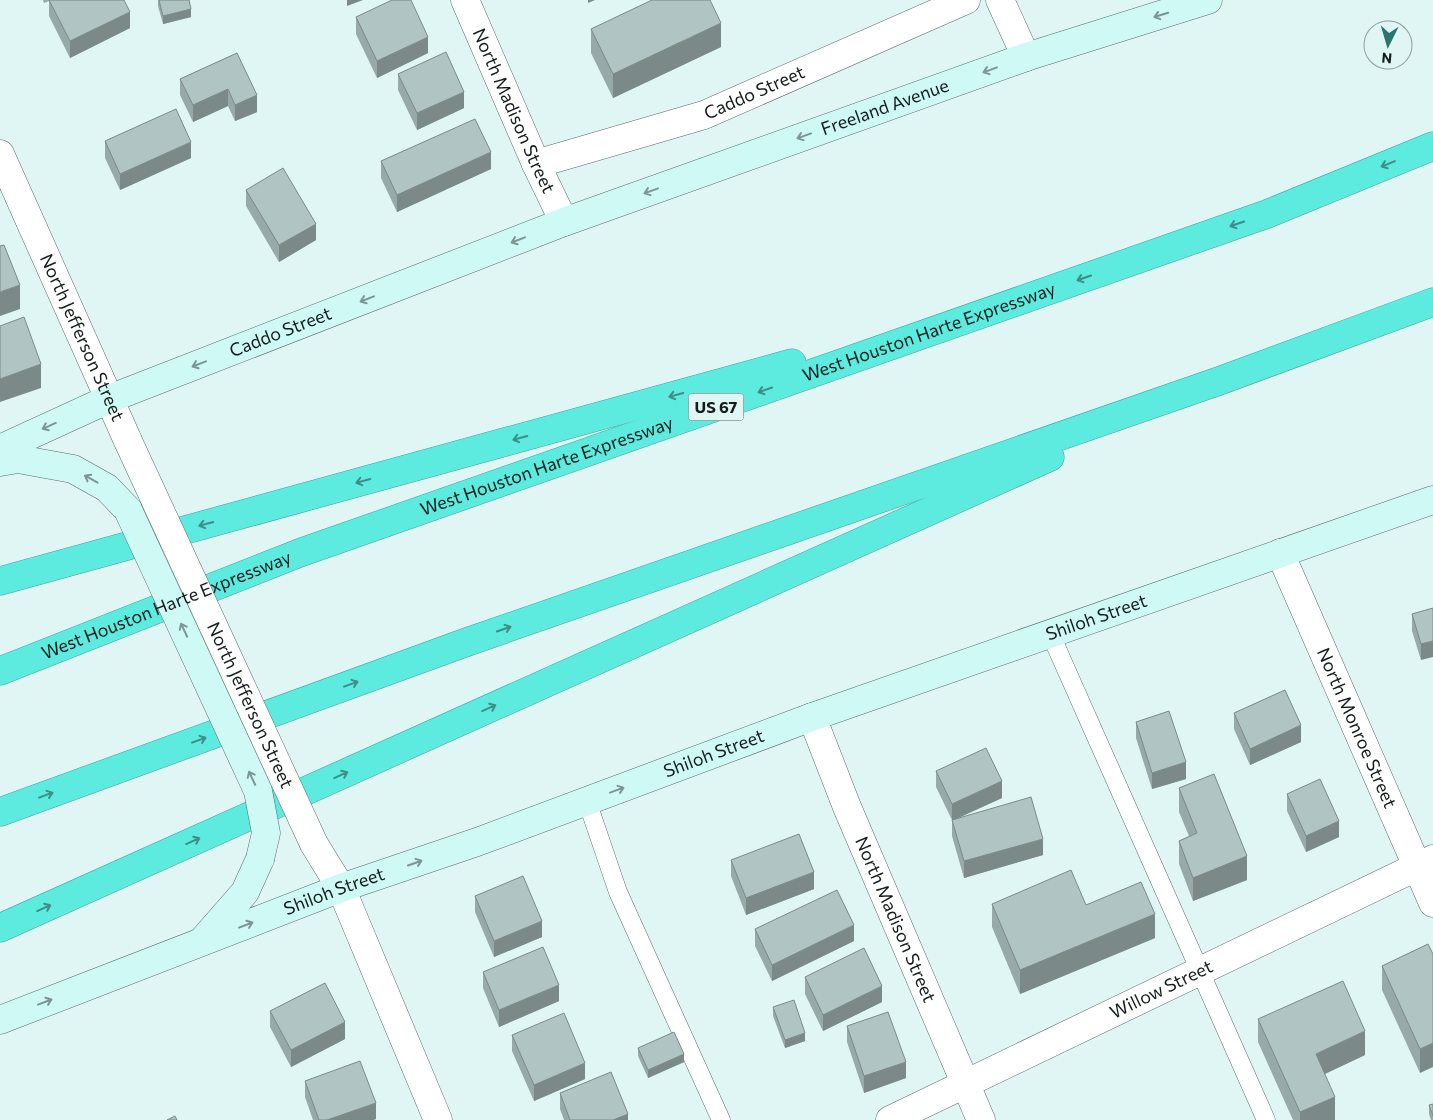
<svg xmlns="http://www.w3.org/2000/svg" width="1433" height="1120" font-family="Commissioner,sans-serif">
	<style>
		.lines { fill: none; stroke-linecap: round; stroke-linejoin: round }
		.service-casing { stroke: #5a6d6b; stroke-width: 19 }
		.minor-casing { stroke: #5a6d6b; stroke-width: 29 }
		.tertiary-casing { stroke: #5a6d6b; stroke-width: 29 }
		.secondary-casing { stroke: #5a6d6b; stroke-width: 29 }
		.motorway-casing { stroke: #44a29b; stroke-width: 29 }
		.service { stroke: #fff; stroke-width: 18 }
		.minor { stroke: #fff; stroke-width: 28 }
		.tertiary { stroke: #fff; stroke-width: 28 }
		.secondary { stroke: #cef9f5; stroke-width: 28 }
		.motorway { stroke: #5deadf; stroke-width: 28 }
		.tertiary-bridge-casing { stroke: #5a6d6b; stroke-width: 29; stroke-linecap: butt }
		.secondary-bridge-casing { stroke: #5a6d6b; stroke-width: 29; stroke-linecap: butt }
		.tertiary-bridge { stroke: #fff; stroke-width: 28 }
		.secondary-bridge { stroke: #cef9f5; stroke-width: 28 }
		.wall { fill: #97a9a8 }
		.shaded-wall { fill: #7b8a88 }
		.building { fill: #b0c5c3; stroke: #7b8a88 }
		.oneway { stroke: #7b9693 }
		.oneway2 { stroke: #3d8e87 }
		.labels { text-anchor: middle; stroke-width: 4; stroke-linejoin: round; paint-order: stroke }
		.shield { fill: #e0f6f4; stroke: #525e5d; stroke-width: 1 }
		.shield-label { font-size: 16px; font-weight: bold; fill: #151d1c }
		.street-label { font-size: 18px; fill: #151d1c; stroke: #e0f6f4 }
	</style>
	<rect width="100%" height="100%" fill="#e0f6f4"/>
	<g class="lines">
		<!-- service casing -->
		<g class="service-casing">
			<g id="service">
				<path d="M1050 633 1266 1120"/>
				<path d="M587 801 618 892 721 1120"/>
			</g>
		</g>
		<!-- minor casing -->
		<g class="minor-casing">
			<g id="minor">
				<path id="s1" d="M465 0 536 164 564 222"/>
				<path d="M1000 0 1026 57"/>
				<path id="s2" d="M536 164 704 115 966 0"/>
				<path id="s3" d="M1280 553 1433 903"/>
				<path id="s4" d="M812 717 847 807 981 1120"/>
				<path id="s5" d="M890 1120 1433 859"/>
			</g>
		</g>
		<!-- tertiary casing -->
		<g class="tertiary-casing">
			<g id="tertiary">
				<path id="s6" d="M0 154 128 441"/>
				<path d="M314 844 341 888 438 1120"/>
			</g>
		</g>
		<!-- secondary casing -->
		<g class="secondary-casing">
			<g id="secondary">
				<path id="s7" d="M0 449 109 399 564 222 1026 57 1208 0"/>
				<path d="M0 462 18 459 73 469 107 488 128 510"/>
				<path d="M203 940 245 892 260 859"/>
				<path id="s8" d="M0 1020 341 888 477 842 812 717 1433 500"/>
			</g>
		</g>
		<!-- motorway casing -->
		<g class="motorway-casing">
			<g id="motorway">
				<path d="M0 581 792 363"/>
				<path id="s9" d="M0 671 302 552 1267 214 1433 146"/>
				<path d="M0 812 467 642 1219 381 1433 302"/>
				<path d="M0 928 1050 457"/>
			</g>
		</g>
		<!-- service -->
		<use href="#service" class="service"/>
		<!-- minor -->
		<use href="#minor" class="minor"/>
		<!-- tertiary -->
		<use href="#tertiary" class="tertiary"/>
		<!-- secondary -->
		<use href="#secondary" class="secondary"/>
		<!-- motorway -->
		<use href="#motorway" class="motorway"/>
		<!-- tertiary-bridge casing -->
		<g class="tertiary-bridge-casing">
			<g id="tertiary-bridge">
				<path id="s10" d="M128 441 314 844"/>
			</g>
		</g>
		<!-- secondary-bridge casing -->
		<g class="secondary-bridge-casing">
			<path id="secondary-bridge" d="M128 510 258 791 266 833 260 859"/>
		</g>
		<!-- tertiary-bridge -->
		<use href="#tertiary-bridge" class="tertiary-bridge"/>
		<!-- secondary-bridge -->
		<use href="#secondary-bridge" class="secondary-bridge"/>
	</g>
	<!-- wall -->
	<g class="wall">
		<path d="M43 0H124L130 28 70 58 49 16V1L44 3Z"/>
		<path d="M158 0H189L191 17 163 24 158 6Z"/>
		<path d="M356 17 428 53 377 78 356 34Z"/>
		<path d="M591 29 721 47 613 98 591 53Z"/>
		<path d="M237 53 257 112 235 121 228 106 193 122 180 95V79Z"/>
		<path d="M398 74 464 108 417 130 398 90Z"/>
		<path d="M105 141 191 158 120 190 105 158Z"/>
		<path d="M381 161 491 169 397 212 381 178Z"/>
		<path d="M246 190 316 240 279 262 246 206Z"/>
		<path d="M1433 608 1421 660 1412 631V614Z"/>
		<path d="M1234 713 1301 742 1250 765 1234 729Z"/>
		<path d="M1136 722 1186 779 1152 789 1136 738Z"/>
		<path d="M936 771 1002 798 956 818 1043 855 964 878 952 836V820L936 787Z"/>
		<path d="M1179 788 1247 880 1193 901 1179 864V841L1189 836 1179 812Z"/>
		<path d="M1287 794 1339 837 1306 852 1287 811Z"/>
		<path d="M731 860 814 889 746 915 731 876Z"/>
		<path d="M475 896 542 937 494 957 475 912Z"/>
		<path d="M992 904 1086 905 1155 938 1020 994 992 927Z"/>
		<path d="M755 929 854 941 772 981 755 946Z"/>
		<path d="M1428 944 1420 1073 1382 990V966Z"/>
		<path d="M483 972 559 1001 499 1027 483 988Z"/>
		<path d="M805 977 882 1002 823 1031 805 994Z"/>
		<path d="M773 1007 805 1041 785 1048 773 1016Z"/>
		<path d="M270 1011 345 1039 291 1067 270 1027Z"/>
		<path d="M1258 1019 1365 1055 1325 1074 1335 1120H1293L1258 1042Z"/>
		<path d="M847 1026 906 1078 864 1093 847 1042Z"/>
		<path d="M512 1035 585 1079 534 1101 512 1051Z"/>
		<path d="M638 1048 684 1062 648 1078 638 1056Z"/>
		<path d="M305 1081 376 1119 373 1120H313L305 1097Z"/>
		<path d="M560 1093 628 1120H564L560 1109Z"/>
		<path d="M1433 1104V1120H1431L1429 1114V1105Z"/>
	</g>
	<!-- shaded-wall -->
	<g class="shaded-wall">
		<path d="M347 0H363L347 6Z"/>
		<path d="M588 0H595L588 3Z"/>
		<path d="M191 9V17L163 24V16Z"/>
		<path d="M130 12V28L70 58V41Z"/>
		<path d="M721 23V47L613 98V74Z"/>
		<path d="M428 37V53L377 78V61Z"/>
		<path d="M228 89V106L193 122V105Z"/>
		<path d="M464 92V108L417 130V113Z"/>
		<path d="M257 95V112L235 121V105Z"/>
		<path d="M191 142V158L120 190V174Z"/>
		<path d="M491 152V169L397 212V195Z"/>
		<path d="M316 224V240L279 262V245Z"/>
		<path d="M20 285V309L0 316V292Z"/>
		<path d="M41 364V388L0 402V379Z"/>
		<path d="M1433 641V657L1421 660V644Z"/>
		<path d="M1301 725V742L1250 765V749Z"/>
		<path d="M1186 762V779L1152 789V773Z"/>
		<path d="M1002 781V798L952 821V804Z"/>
		<path d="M1339 821V837L1306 852V836Z"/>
		<path d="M1043 839V855L964 878V861Z"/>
		<path d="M1247 856V880L1193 901V878Z"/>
		<path d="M814 872V889L746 915V898Z"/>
		<path d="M1155 914V938L1020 994V970Z"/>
		<path d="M542 921V937L494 957V941Z"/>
		<path d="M854 925V941L772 981V965Z"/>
		<path d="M559 985V1001L499 1027V1010Z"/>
		<path d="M882 986V1002L823 1031V1015Z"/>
		<path d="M345 1022V1039L291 1067V1050Z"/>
		<path d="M1365 1031V1055L1316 1078V1054Z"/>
		<path d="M805 1033V1041L785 1048V1040Z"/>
		<path d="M1433 1043V1067L1420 1073V1049Z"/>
		<path d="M684 1054V1062L648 1078V1070Z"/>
		<path d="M906 1062V1078L864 1093V1076Z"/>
		<path d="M585 1063V1079L534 1101V1085Z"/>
		<path d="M1335 1097V1120H1300V1112Z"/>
		<path d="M376 1103V1119L373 1120H327Z"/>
		<path d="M628 1114V1120H613Z"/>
	</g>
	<!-- building -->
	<g class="building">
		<path d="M49 0H124L130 12 70 41Z"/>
		<path d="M159 0H189L191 9 163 16Z"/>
		<path d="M392 0H411L428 37 377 61 356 17Z"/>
		<path d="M652 0H710L721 23 613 74 591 29Z"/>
		<path d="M446 52 464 92 417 113 398 74Z"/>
		<path d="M237 53 257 95 235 105 228 89 193 105 180 79Z"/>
		<path d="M176 109 191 142 120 174 105 141Z"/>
		<path d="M475 119 491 152 397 195 381 161Z"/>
		<path d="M283 168 316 224 279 245 246 190Z"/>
		<path d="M4 245 20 285 0 292V246Z"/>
		<path d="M24 317 41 364 0 379V326Z"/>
		<path d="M1433 608V641L1421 644 1412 614Z"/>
		<path d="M1285 690 1301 725 1250 749 1234 713Z"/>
		<path d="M1169 711 1186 762 1152 773 1136 722Z"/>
		<path d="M986 748 1002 781 952 804 936 771Z"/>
		<path d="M1214 774 1247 856 1193 878 1179 841 1197 833 1179 788Z"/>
		<path d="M1320 779 1339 821 1306 836 1287 794Z"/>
		<path d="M1031 797 1043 839 964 861 952 820Z"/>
		<path d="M799 834 814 872 746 898 731 860Z"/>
		<path d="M1071 870 1086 905 1141 882 1155 914 1020 970 992 904Z"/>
		<path d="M523 876 542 921 494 941 475 896Z"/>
		<path d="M837 890 854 925 772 965 755 929Z"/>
		<path d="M1428 944 1433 954V1043L1420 1049 1382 966Z"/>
		<path d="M543 947 559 985 499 1010 483 972Z"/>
		<path d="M864 948 882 986 823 1015 805 977Z"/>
		<path d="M1343 981 1365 1031 1316 1054 1335 1097 1300 1112 1258 1019Z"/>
		<path d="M325 983 345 1022 291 1050 270 1011Z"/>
		<path d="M794 1000 805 1033 785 1040 773 1007Z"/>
		<path d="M888 1012 906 1062 864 1076 847 1026Z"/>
		<path d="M564 1013 585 1063 534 1085 512 1035Z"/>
		<path d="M674 1032 684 1054 648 1070 638 1048Z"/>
		<path d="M360 1061 376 1103 327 1120H319L305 1081Z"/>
		<path d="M611 1072 628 1114 613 1120H570L560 1093Z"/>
		<path d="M1433 1104V1116L1429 1105Z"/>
		<path d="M175 1116 177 1120H167Z"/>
	</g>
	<!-- one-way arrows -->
	<defs><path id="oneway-shaft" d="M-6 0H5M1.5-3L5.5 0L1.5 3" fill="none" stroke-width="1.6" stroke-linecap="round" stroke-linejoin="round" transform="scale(1.25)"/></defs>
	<g class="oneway">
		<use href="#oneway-shaft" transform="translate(1161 15) rotate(163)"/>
		<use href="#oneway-shaft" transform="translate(990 70) rotate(160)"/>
		<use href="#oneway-shaft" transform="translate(804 136) rotate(160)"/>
		<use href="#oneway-shaft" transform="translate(651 191) rotate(160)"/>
		<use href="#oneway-shaft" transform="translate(518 240) rotate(159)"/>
		<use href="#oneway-shaft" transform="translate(367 299) rotate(159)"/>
		<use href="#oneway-shaft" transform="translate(199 364) rotate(159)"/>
		<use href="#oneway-shaft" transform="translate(49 426) rotate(156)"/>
		<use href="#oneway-shaft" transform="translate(91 479) rotate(-151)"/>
		<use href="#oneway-shaft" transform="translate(184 630) rotate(-115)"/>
		<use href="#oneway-shaft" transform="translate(252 778) rotate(-115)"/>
		<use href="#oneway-shaft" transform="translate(617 790) rotate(-20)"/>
		<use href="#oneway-shaft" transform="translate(415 863) rotate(-19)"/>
		<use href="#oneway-shaft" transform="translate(246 925) rotate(-21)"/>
		<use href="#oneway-shaft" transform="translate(45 1002) rotate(-21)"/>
	</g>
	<g class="oneway2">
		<use href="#oneway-shaft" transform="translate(1388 164) rotate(158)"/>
		<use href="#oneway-shaft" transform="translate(1237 224) rotate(161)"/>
		<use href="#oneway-shaft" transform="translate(1084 278) rotate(161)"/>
		<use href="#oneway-shaft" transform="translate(765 390) rotate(161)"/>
		<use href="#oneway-shaft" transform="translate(676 395) rotate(165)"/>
		<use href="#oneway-shaft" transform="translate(520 438) rotate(165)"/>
		<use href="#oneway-shaft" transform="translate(363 481) rotate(165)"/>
		<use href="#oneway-shaft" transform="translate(206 524) rotate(165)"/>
		<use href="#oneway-shaft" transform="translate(504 629) rotate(-19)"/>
		<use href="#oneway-shaft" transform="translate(351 684) rotate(-20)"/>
		<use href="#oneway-shaft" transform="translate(489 708) rotate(-24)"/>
		<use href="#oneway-shaft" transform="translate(199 740) rotate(-20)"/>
		<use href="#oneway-shaft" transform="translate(341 775) rotate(-24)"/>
		<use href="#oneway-shaft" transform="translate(46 795) rotate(-20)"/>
		<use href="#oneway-shaft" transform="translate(193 841) rotate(-24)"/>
		<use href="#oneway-shaft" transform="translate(44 908) rotate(-24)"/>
	</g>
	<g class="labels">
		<!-- shield labels -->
		<rect class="shield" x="688.5" y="393.5" width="55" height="27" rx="4"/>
		<g class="shield-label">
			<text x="716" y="413">US 67</text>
		</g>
		<!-- street labels -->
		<g class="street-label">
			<text dy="6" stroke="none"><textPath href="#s2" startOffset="230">Caddo Street</textPath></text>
			<text dy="6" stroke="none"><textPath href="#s7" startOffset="949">Freeland Avenue</textPath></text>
			<text dy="6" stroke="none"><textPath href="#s1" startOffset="121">North Madison Street</textPath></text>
			<text dy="6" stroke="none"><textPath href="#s7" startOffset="304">Caddo Street</textPath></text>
			<text dy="6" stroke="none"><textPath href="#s9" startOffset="989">West Houston Harte Expressway</textPath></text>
			<text dy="6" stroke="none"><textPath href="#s6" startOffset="201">North Jefferson Street</textPath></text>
			<text dy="6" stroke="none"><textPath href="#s9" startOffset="584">West Houston Harte Expressway</textPath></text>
			<text dy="6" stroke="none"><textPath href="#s9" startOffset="179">West Houston Harte Expressway</textPath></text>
			<text dy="6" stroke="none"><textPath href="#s8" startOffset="1168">Shiloh Street</textPath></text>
			<text dy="6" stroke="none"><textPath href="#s10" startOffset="291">North Jefferson Street</textPath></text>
			<text dy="6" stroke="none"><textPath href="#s3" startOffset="191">North Monroe Street</textPath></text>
			<text dy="6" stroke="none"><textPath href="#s8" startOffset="762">Shiloh Street</textPath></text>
			<text dy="6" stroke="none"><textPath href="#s8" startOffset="358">Shiloh Street</textPath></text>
			<text dy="6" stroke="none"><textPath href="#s4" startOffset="219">North Madison Street</textPath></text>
			<text dy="6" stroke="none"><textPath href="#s5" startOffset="301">Willow Street</textPath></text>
		</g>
	</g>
	<!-- north arrow -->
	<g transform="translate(1388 45) rotate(185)"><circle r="24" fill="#e0f6f4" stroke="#8f9f9e"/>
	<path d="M0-4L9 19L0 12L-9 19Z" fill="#2b746f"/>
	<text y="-8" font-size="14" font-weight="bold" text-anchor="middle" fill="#151d1c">N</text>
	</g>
</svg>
